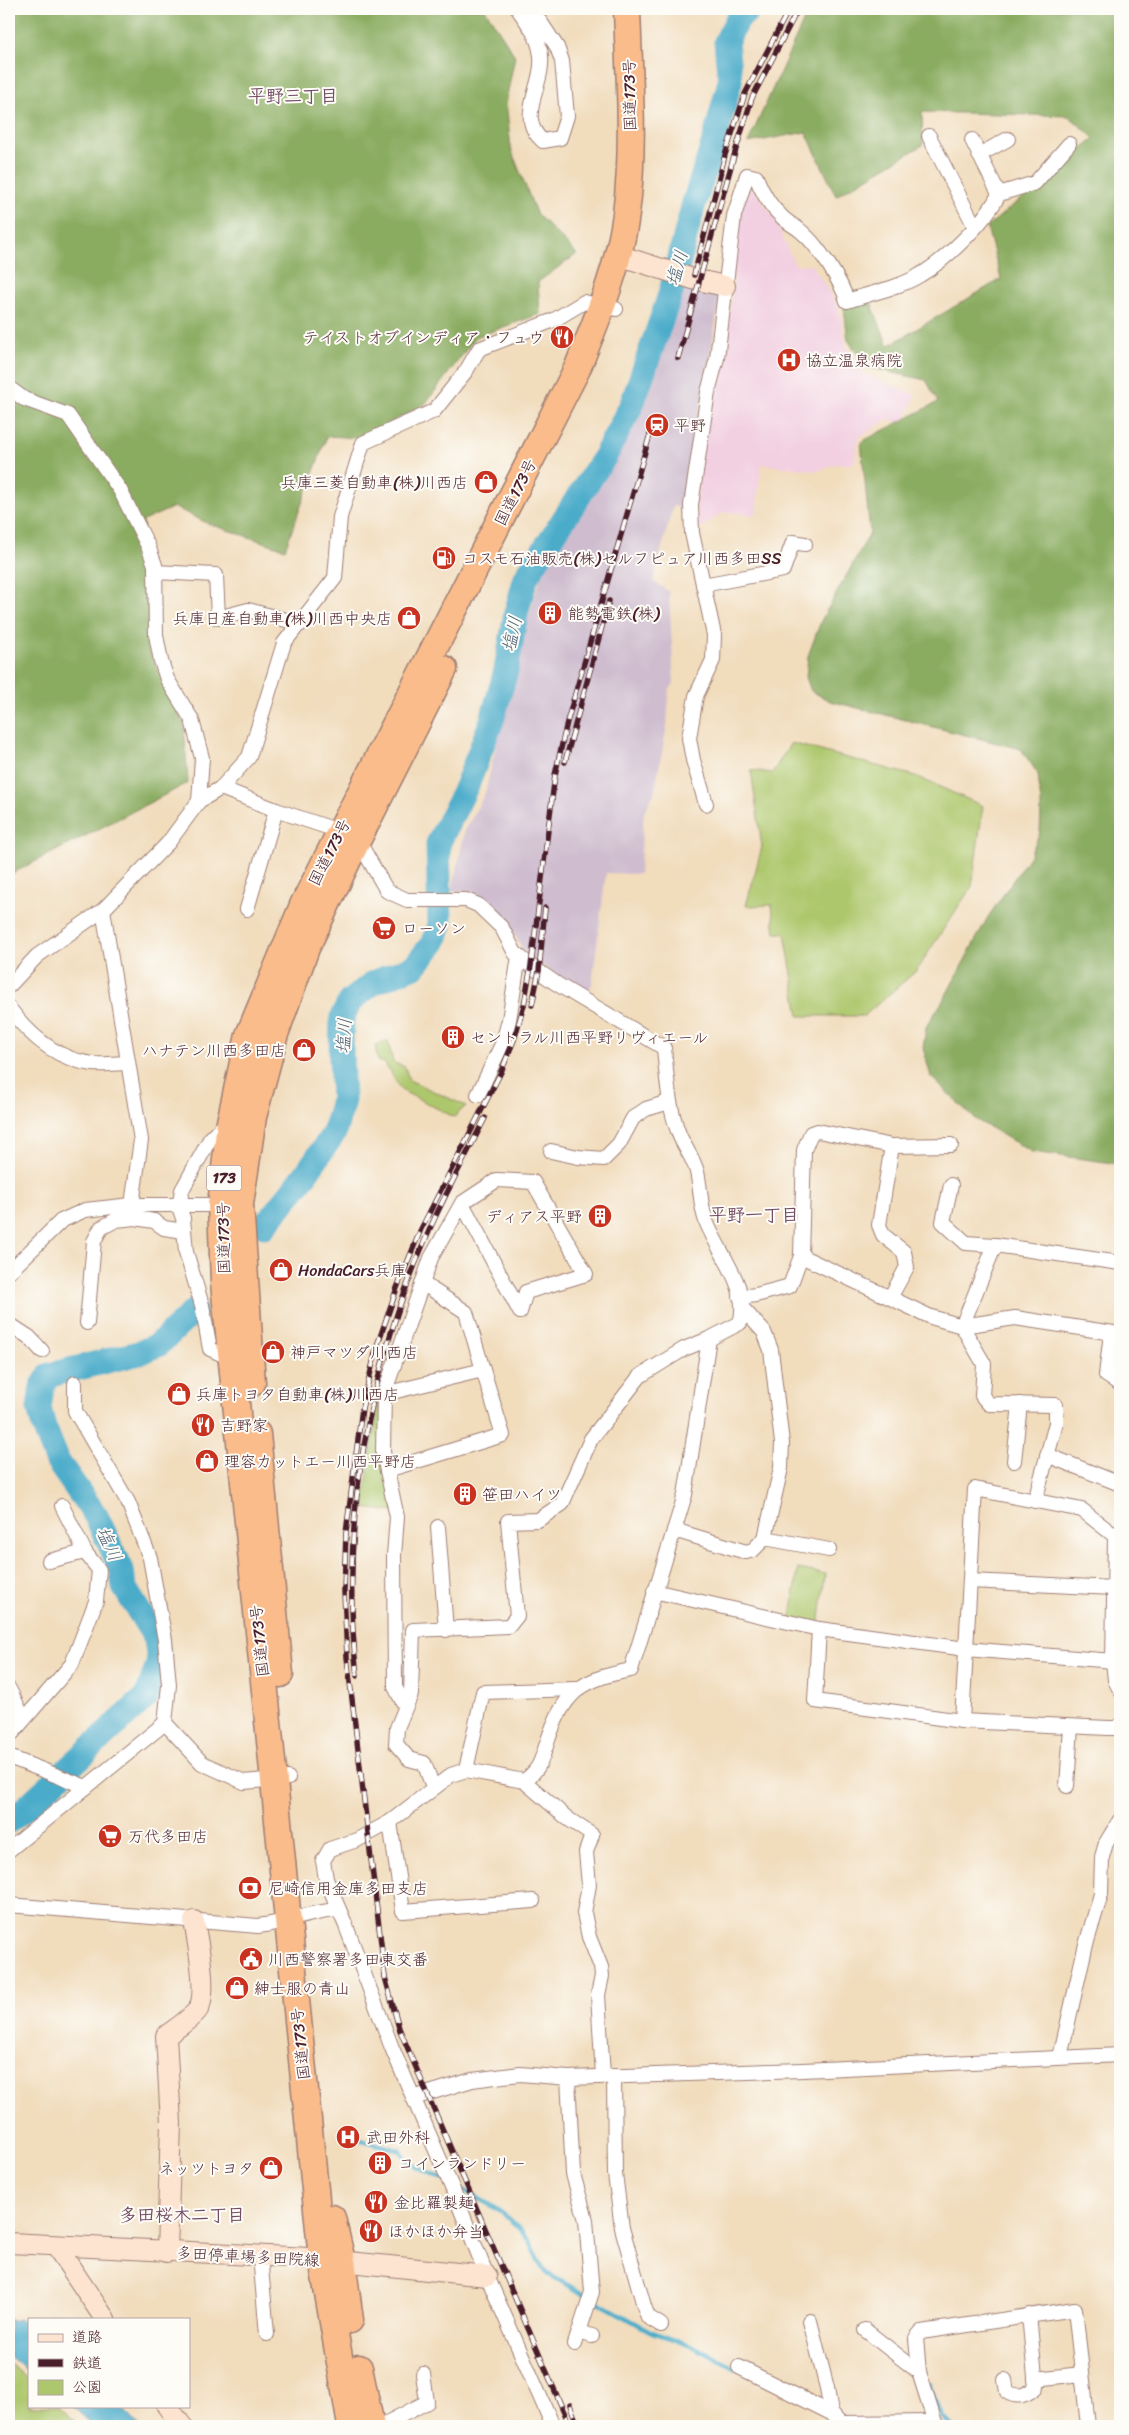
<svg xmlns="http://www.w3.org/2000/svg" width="1129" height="2435" font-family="Sriracha,'Klee One',sans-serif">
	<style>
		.built { fill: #f2cfe1 }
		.industrial { fill: #cfbdcf }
		.green { fill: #adc76c; stroke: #7c734c }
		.forest { fill: #8aac60; stroke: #6a6646 }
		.water { fill: #4bacca; stroke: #4a667a }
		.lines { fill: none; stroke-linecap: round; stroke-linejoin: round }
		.stream { stroke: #4bacca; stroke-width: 4.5 }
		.river { stroke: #4bacca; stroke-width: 25 }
		.street-casing { stroke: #9e7e74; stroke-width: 16 }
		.secondary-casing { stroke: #9e7e74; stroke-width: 22 }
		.highway-casing { stroke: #9e7e74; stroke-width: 29 }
		.street { stroke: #fff; stroke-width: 14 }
		.secondary { stroke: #fde4d1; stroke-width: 20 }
		.highway { stroke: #fabc8b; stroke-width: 26 }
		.rail-casing { stroke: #4a1f2b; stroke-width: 5.5 }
		.rail { stroke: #fdfcf7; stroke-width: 4; stroke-dasharray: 11; stroke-linecap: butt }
		.labels { text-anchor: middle; stroke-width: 4; stroke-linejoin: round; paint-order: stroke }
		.shield { fill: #fdfcf7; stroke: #806168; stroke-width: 1 }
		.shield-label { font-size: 15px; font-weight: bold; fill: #4a1f2b }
		.street-label { font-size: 16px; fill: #4a1f2b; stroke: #fdfcf7 }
		.poi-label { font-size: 16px; fill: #4a1f2b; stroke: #fdfcf7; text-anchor: start }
		.neighbourhood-label { font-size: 18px; font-weight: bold; fill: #744d65; stroke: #fdfcf7 }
		.water-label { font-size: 18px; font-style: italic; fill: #4a5e73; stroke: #fdfcf7 }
	</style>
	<rect width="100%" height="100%" fill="#fdfcf7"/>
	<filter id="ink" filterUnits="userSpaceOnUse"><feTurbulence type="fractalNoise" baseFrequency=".02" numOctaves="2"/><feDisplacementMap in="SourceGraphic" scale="10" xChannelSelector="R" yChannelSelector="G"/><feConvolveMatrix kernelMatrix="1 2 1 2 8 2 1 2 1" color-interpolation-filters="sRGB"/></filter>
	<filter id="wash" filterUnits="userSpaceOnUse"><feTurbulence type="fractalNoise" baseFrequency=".0096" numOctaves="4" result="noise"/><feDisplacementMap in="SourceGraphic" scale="20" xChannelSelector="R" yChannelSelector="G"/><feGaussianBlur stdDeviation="1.12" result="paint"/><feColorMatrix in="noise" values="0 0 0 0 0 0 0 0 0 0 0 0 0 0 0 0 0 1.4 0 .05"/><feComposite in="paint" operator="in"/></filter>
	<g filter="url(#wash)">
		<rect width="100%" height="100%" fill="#f1dcbc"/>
		<!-- built -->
		<path class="built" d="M750 184 773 216 795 265H812L838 306 846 346 863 373 916 396 903 423 888 419 858 438 854 464H835L818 471 761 464 756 515 724 512 697 530 696 500 710 397 721 381 734 279 731 265 739 218Z"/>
		<!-- industrial -->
		<path class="industrial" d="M686 285 716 291 720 295 709 365 694 436 686 509 673 506 653 581 669 592 674 683 669 691 667 726 654 794 644 812 639 874 606 873 592 984 585 995 524 952 504 916 476 893 452 891 465 831 485 793 521 643 540 578 632 429 670 319Z"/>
		<!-- green -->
		<g class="green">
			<path d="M791 743 915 776 983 806 972 886 916 971 864 1016H799L785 933H775L772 905 746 906 762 847 751 770 772 773Z"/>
			<path d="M388 1041 393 1062 405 1067 409 1080 466 1106 454 1117 401 1090 384 1062H378L375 1046Z"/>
			<path d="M379 1396 396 1512 363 1508Z"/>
			<path d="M798 1569 825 1574 819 1629 790 1623Z"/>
			<path d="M9 2363 29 2380V2406H58L81 2426H9Z"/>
		</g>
		<!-- forest -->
		<g class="forest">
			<path d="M9 9H485L515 56 506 101 511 149 536 213 577 254 538 282 540 314 476 337 425 404 361 438 327 436 285 549 209 524 174 507 143 521 150 653 184 725 188 783 9 875V217L12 215 9 207Z"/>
			<path d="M809 9H1120V1164L1032 1152 975 1119 931 1077 923 1048 926 1027 944 999 988 917 1029 857 1040 833 1041 805 1038 774 1021 749 830 701 811 691 806 677 808 656 821 621 870 533 861 442 938 402 926 380 866 367 848 340 844 308 871 302 888 346 1001 279 987 227 1094 138 1069 116 922 112 923 145 836 196 806 132 748 143Z"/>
		</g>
		<!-- water -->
		<g class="water">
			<path d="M9 2319 12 2321 18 2319 29 2327V2372L9 2356Z"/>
			<path d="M72 2406H120L140 2426H94Z"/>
		</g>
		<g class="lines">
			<!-- stream -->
			<g class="stream">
				<path d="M352 2137 401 2151 409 2163 445 2180"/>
				<path d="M456 2186C483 2201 511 2214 528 2240 535 2252 538 2264 548 2274L650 2331 697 2348 737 2369"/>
				<path d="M929 2383 941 2417 952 2426"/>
			</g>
			<!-- river -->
			<g class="river">
				<path d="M264 1226 303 1178 334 1133 343 1100 341 1055 342 1018 350 1001 373 983 415 966 434 942 440 925 438 844 467 785 492 720 506 670 516 613 526 577 605 456 632 404 671 292 694 203 714 142 730 81 726 42 737 20 749 9"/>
				<path d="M9 1821 21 1812 147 1696 159 1661 156 1639 124 1587 122 1570 96 1516 58 1462 44 1427 39 1408 42 1387 50 1375 139 1353 158 1345 194 1311"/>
			</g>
		</g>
	</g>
	<g filter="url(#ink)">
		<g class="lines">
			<!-- street casing -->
			<g class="street-casing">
				<g id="street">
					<path d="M518 9C526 21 537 34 540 50 548 83 513 116 543 141L560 138 567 116 562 61 557 47 532 9"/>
					<path d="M929 136 975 227"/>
					<path d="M972 140 999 194"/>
					<path d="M979 155 1008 139"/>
					<path d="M9 388 24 399 68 415 120 490 148 546 155 565 156 635 161 661 167 679 192 720 202 758 199 801"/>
					<path d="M155 572 216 575 218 618 248 610 301 624"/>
					<path d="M703 585 783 570 793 542 805 544"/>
					<path d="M221 788 276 810 339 831 363 849 387 891 407 900H466L478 905 502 928 515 953 531 966 557 984 664 1048C667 1078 668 1106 679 1134 684 1147 694 1159 697 1172 701 1189 700 1205 706 1221 718 1253 751 1288 740 1323L709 1339 684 1349 640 1376 591 1439 562 1504 538 1520 508 1521 517 1616 509 1626 413 1630 411 1694 397 1728 396 1744 409 1759 424 1763 433 1787"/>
					<path d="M706 804 693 760 689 738 696 696 713 660 714 635 692 533 691 505 708 392 717 358 734 216 747 175 756 177C762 192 769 205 781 216 787 223 796 226 803 233 818 246 842 282 847 301 871 293 899 288 920 275 946 260 986 221 999 194L1035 183 1069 144"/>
					<path d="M247 909 276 810"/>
					<path d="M103 910 141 1140 132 1205"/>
					<path d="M9 986 37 956 103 910 168 843 199 801 221 788 249 757 284 643 335 578 340 517 363 443 434 411 466 371 479 349 554 320 584 302 616 309"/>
					<path d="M9 1008C30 1036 57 1060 93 1064 104 1065 116 1063 128 1063"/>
					<path d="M478 1095 503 1042 509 1020 519 956"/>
					<path d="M230 1122 225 1124 210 1139 182 1190 179 1207 183 1218 186 1252 202 1305 210 1349 234 1360"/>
					<path d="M551 1151 578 1157 604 1159 619 1144 633 1118 646 1109 669 1102"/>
					<path d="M951 1185 943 1222 966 1243 995 1245"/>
					<path d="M801 1256 804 1150 811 1133 818 1131 892 1146 951 1145"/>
					<path d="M9 1272 61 1221 85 1210 132 1205H225"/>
					<path d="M422 1283 466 1312 483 1370"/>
					<path d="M891 1296 907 1267 904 1252 883 1235 879 1225 892 1146"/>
					<path d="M740 1297 756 1295 790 1286 801 1256 931 1317 962 1326 1015 1318 1120 1334"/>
					<path d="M87 1323 94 1241 101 1228 116 1220 135 1218 154 1221 164 1228 184 1231"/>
					<path d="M9 1324 29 1337 42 1351"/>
					<path d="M962 1326 984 1364 982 1396 989 1404 1056 1405V1423L1035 1501"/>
					<path d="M962 1326 995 1245 1120 1263"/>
					<path d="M1111 1333 1106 1375 1120 1384"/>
					<path d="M75 1383V1411L128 1502 150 1558 165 1640 169 1685 165 1723"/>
					<path d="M384 1394 483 1370 503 1435 387 1470"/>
					<path d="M1047 1455 1120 1484"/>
					<path d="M1014 1461 1020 1404"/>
					<path d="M62 1506 85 1552"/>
					<path d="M438 1527 446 1630"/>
					<path d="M674 1530 746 1552 753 1550 765 1538 781 1468 782 1443 771 1350 764 1332 744 1310"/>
					<path d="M765 1538 829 1550"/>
					<path d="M970 1581 1114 1588"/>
					<path d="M654 1591 819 1629 966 1649 1113 1661 1115 1536 1120 1531"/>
					<path d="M819 1629 815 1701 962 1721 1108 1728H1119L1120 1725"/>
					<path d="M1113 1661 1115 1680 1120 1690"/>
					<path d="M9 1689 24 1719"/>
					<path d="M405 1706 395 1687 394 1556 397 1517 383 1452 384 1394 431 1258 462 1203 497 1180 533 1182 586 1274 526 1292 520 1312 462 1203"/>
					<path d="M962 1721 975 1489 1082 1510 1115 1536"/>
					<path d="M9 1737 72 1664 96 1601 99 1570 85 1552 49 1561"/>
					<path d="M9 1757 86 1787"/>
					<path d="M466 1770 483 1692 575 1689"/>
					<path d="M524 1781 567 1818 592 1835 586 1852 589 1885 584 1913 589 1937 601 1967 602 1976 598 1995 603 2076"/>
					<path d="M1067 1786 1071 1727"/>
					<path d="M390 1822 403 1911 533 1901"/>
					<path d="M9 1850 165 1723 202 1763 244 1782 288 1778"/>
					<path d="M9 1905 258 1926C286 1923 311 1911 339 1910"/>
					<path d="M1060 2057 1085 1948 1101 1894 1102 1857 1106 1843 1120 1820"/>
					<path d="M614 2076 615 2174 622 2228 644 2306 648 2317 661 2325"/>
					<path d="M568 2078 573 2174 586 2220 592 2292 575 2344"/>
					<path d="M413 2098 472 2080 520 2074 568 2078 803 2070 1120 2055"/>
					<path d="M260 2256 267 2334"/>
					<path d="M810 2321 827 2388 831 2413"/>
					<path d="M865 2330 919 2372"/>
					<path d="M580 2332 592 2336"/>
					<path d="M739 2367 831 2413 842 2423V2426"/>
					<path d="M1035 2379 1082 2374"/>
					<path d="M1005 2380 1007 2392C1018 2399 1027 2395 1036 2387L1029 2315"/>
					<path d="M842 2423 935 2422"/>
					<path d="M381 2426 427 2402 423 2374"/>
					<path d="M553 2426 487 2276 453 2190 392 2048 346 1926 326 1879 323 1861 330 1849 357 1840 390 1822 451 1775 466 1770 524 1781C540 1769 541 1761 547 1743 564 1692 579 1680 631 1670L685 1495 709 1339"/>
					<path d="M936 2426 919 2372 916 2338 921 2332 1075 2309 1088 2426"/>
				</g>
			</g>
			<!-- secondary casing -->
			<g class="secondary-casing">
				<g id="secondary">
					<path d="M618 255 693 279 725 286"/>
					<path d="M9 2243 310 2258 487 2276"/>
					<path d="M56 2246 105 2319"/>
					<path d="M167 2252 171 2123 166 2036C175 2029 188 2021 196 2012 210 1998 197 1940 194 1921"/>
					<path d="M167 2406 182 2426"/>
				</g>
			</g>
			<!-- highway casing -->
			<g class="highway-casing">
				<g id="highway">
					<path d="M252 1383 240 1204 253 1117 275 1034 306 948 356 843 444 669"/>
					<path d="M257 1434 280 1674"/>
					<path d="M332 2218 342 2261 350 2320"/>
					<path d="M359 2368 371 2426"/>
					<path d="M351 2426 322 2259 224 1283 221 1205 230 1122 249 1035 304 903 577 369C597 319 619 268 626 214 635 146 629 77 627 9"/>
				</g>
			</g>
			<!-- street -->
			<use href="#street" class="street"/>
			<!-- secondary -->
			<use href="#secondary" class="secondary"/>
			<!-- highway -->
			<use href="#highway" class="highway"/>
			<!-- rail casing -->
			<g class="rail-casing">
				<g id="rail">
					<path d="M694 275 725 155 745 94 789 9"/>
					<path d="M678 358 733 159 752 98 798 9"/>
					<path d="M565 762 609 601"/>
					<path d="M532 1005 539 971 545 908"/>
					<path d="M357 1676C339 1526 368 1371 428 1233 445 1194 466 1156 485 1118"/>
					<path d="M570 2405 578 2426"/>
					<path d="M570 2426 399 2028 385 1977 347 1657 344 1591 346 1533 362 1408 377 1346 397 1288 421 1229 501 1072 514 1040 524 1005 531 966 555 775 567 722 653 424"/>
				</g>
			</g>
			<!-- rail -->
			<use href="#rail" class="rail"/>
		</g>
	</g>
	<!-- icons -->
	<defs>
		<g id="restaurant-disc" transform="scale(1.25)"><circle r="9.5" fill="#c8321e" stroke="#fdfcf7"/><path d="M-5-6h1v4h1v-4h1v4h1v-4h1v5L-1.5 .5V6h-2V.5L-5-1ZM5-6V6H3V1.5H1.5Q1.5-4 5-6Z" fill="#fff"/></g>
		<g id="hospital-disc" transform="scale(1.25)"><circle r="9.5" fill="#c8321e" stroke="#fdfcf7"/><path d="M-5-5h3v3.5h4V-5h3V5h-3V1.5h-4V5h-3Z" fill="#fff"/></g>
		<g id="station-disc" transform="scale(1.25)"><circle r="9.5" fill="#c8321e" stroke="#fdfcf7"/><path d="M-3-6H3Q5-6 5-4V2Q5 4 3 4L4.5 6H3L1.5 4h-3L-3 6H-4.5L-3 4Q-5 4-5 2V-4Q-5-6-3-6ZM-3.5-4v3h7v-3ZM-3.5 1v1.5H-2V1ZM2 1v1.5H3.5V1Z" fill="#fff"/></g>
		<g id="shop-disc" transform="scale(1.25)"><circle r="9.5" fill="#c8321e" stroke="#fdfcf7"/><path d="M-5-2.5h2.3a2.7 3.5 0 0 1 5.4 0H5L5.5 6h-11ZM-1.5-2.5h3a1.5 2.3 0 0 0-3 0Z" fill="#fff"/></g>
		<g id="fuel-disc" transform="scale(1.25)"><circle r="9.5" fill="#c8321e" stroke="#fdfcf7"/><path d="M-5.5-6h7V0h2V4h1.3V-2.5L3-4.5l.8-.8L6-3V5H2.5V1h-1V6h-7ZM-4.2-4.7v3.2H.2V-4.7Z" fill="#fff"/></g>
		<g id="building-disc" transform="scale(1.25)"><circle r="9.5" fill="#c8321e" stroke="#fdfcf7"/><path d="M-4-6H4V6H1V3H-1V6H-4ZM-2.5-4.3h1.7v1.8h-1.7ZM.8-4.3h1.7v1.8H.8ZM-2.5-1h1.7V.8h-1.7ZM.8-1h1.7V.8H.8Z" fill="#fff"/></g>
		<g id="supermarket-disc" transform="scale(1.25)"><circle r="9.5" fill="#c8321e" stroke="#fdfcf7"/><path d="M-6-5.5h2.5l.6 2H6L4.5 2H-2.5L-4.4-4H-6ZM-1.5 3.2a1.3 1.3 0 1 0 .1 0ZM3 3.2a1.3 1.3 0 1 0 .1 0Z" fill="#fff"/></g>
		<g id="bank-disc" transform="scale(1.25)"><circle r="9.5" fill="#c8321e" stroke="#fdfcf7"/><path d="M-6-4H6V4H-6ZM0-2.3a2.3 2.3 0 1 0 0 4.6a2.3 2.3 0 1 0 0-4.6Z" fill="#fff"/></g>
		<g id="civic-disc" transform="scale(1.25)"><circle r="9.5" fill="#c8321e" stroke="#fdfcf7"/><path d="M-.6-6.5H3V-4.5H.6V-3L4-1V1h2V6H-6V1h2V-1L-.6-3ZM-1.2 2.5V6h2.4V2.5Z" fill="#fff"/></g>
	</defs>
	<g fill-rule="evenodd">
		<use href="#restaurant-disc" x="562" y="337"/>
		<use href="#hospital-disc" x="789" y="360"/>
		<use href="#station-disc" x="657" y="425"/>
		<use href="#shop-disc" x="486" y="482"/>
		<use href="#fuel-disc" x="444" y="558"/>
		<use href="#building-disc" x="550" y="613"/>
		<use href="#shop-disc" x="409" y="618"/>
		<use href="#supermarket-disc" x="384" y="928"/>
		<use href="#building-disc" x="453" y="1037"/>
		<use href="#shop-disc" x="304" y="1050"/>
		<use href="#building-disc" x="600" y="1216"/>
		<use href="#shop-disc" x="281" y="1270"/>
		<use href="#shop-disc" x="273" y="1352"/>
		<use href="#shop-disc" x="179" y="1394"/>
		<use href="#restaurant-disc" x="203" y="1425"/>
		<use href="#shop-disc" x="207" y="1461"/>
		<use href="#building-disc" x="465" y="1494"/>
		<use href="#supermarket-disc" x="110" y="1836"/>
		<use href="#bank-disc" x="250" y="1888"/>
		<use href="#civic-disc" x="251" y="1959"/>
		<use href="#shop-disc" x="237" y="1988"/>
		<use href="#hospital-disc" x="348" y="2137"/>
		<use href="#building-disc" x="380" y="2163"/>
		<use href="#shop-disc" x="271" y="2168"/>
		<use href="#restaurant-disc" x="376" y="2202"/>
		<use href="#restaurant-disc" x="371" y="2231"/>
	</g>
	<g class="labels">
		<!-- shield labels -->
		<rect class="shield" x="206.5" y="1165.5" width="35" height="25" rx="4"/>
		<g class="shield-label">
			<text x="224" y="1183">173</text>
		</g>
		<!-- street labels -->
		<g class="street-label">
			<text transform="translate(629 95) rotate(-91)" y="6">国道173号</text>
			<text transform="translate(515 492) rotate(-63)" y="6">国道173号</text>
			<text transform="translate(329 852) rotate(-63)" y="6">国道173号</text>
			<text transform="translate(223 1238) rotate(-91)" y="6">国道173号</text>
			<text transform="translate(259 1641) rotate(-96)" y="6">国道173号</text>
			<text transform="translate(300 2044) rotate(-96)" y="6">国道173号</text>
			<text transform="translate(248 2256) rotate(3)" y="6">多田停車場多田院線</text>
		</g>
		<!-- poi labels -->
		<g class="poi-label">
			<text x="544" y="343" text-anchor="end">テイストオブインディア・フュウ</text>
			<text x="806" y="366">協立温泉病院</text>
			<text x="674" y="431">平野</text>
			<text x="468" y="488" text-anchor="end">兵庫三菱自動車(株)川西店</text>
			<text x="462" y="564">コスモ石油販売(株)セルフピュア川西多田SS</text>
			<text x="568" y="619">能勢電鉄(株)</text>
			<text x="392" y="624" text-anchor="end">兵庫日産自動車(株)川西中央店</text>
			<text x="402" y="934">ローソン</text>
			<text x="470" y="1043">セントラル川西平野リヴィエール</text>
			<text x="286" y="1056" text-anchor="end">ハナテン川西多田店</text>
			<text x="582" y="1222" text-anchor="end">ディアス平野</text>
			<text x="298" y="1276">HondaCars兵庫</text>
			<text x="290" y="1358">神戸マツダ川西店</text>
			<text x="196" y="1400">兵庫トヨタ自動車(株)川西店</text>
			<text x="220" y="1431">吉野家</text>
			<text x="224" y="1467">理容カットエー川西平野店</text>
			<text x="482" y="1500">笹田ハイツ</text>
			<text x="128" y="1842">万代多田店</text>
			<text x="268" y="1894">尼崎信用金庫多田支店</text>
			<text x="268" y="1965">川西警察署多田東交番</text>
			<text x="254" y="1994">紳士服の青山</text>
			<text x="366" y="2143">武田外科</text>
			<text x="398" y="2169">コインランドリー</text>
			<text x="254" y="2174" text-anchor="end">ネッツトヨタ</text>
			<text x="394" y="2208">金比羅製麺</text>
			<text x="388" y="2237">ほかほか弁当</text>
		</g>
		<!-- neighbourhood labels -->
		<g class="neighbourhood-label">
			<text x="293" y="102">平野三丁目</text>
			<text x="754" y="1221">平野一丁目</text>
			<text x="182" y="2221">多田桜木二丁目</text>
		</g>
		<!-- water labels -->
		<g class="water-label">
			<text transform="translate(677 268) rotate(-74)" y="6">塩川</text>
			<text transform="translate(512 634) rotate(-77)" y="6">塩川</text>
			<text transform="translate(344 1036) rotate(-87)" y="6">塩川</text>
			<text transform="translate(109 1544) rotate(65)" y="6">塩川</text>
		</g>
	</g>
	<!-- margin -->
	<rect width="1129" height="2435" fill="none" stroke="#fdfcf7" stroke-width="30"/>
	<!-- legend -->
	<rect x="28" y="2318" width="162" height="90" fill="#fdfcf7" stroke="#b5a4a5"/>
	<rect x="38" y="2334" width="25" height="8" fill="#fde4d1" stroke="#b5a4a5"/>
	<text x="72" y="2342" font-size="15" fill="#4a1f2b">道路</text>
	<rect x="38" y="2359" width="25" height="8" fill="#4a1f2b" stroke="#b5a4a5"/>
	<text x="72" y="2368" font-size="15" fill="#4a1f2b">鉄道</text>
	<rect x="38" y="2380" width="25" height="15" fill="#adc76c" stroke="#b5a4a5"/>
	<text x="72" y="2392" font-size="15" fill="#4a1f2b">公園</text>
</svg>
